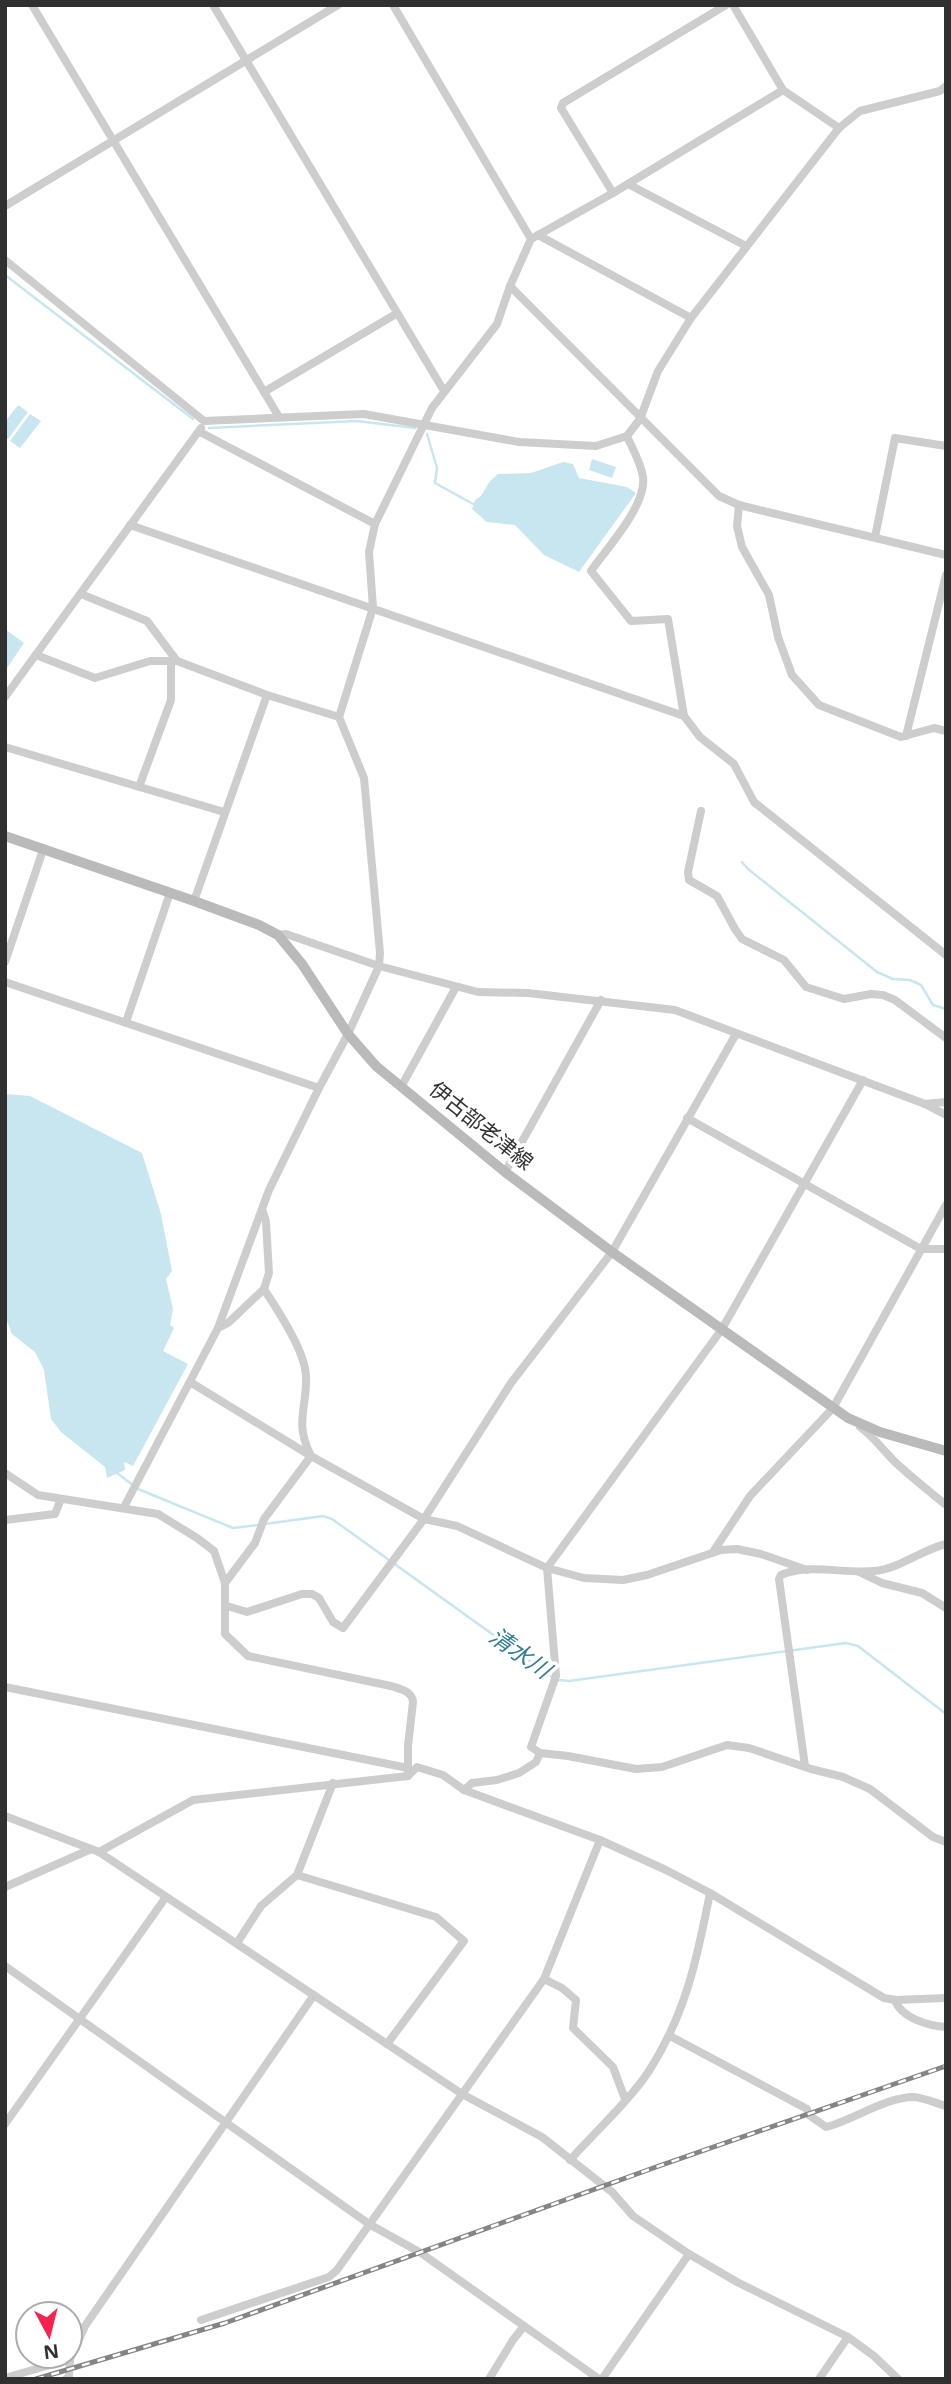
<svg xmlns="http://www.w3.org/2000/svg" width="951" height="2384" font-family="'Open Sans','Noto Sans JP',sans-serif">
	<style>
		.water { fill: #c7e6f0 }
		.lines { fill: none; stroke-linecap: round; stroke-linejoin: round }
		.stream { stroke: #c7e6f0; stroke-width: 2.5 }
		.minor { stroke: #cdcdcd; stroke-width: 8 }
		.secondary { stroke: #bababa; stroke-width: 10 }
		.rail-casing { stroke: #858585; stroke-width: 5 }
		.rail { stroke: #fff; stroke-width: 2.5; stroke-dasharray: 8; stroke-linecap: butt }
		.labels { text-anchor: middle; stroke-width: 7; stroke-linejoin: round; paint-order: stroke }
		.street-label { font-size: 21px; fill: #303030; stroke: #fff }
		.water-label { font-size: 23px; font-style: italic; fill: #337c94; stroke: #fff }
	</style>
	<rect width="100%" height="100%" fill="#fff"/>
	<!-- water -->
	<g class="water">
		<path d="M18 405 28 412 8 439 5 437V422Z"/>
		<path d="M30 414 41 421 20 448 10 441Z"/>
		<path d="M592 459 616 467 612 478 589 470Z"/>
		<path d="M563 462 573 464 579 478 627 487 636 493 579 572 544 555 515 525 487 522 472 509 475 500 481 496 490 481 498 474 531 473Z"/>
		<path d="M5 629 24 643 5 671Z"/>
		<path d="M5 1094 30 1096 142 1153 161 1214 172 1271 166 1279 173 1309 170 1325 174 1328 163 1351 188 1364 133 1466 124 1462 125 1470 107 1478 105 1467 61 1432 51 1419 44 1370 35 1352 12 1334 5 1316Z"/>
	</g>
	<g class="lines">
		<!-- stream -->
		<g class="stream">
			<path d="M5 275 193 419"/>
			<path d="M209 428 357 421 415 428"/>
			<path d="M427 434 437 468 435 483 473 504"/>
			<path d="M742 862 748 869 877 972 893 979 910 980 921 985 933 1005 946 1009"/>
			<path d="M117 1473 138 1489 233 1528 258 1525"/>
			<path d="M265 1524 323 1516 332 1519 552 1677"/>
			<path d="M558 1680 569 1681 846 1643 858 1646 946 1714"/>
		</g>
		<!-- minor -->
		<g class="minor">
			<path d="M32 5 279 417"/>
			<path d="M213 5 444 391"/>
			<path d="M393 5 531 239"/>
			<path d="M733 5 783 90 839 128"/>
			<path d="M628 184 746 246"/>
			<path d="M613 193 561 108 563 103 726 5"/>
			<path d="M5 206 338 5"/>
			<path d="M538 235 691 318"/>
			<path d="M5 260 204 421 364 414 519 442 596 446 627 436 640 419 658 371 691 318 839 128 860 111 940 91 946 86"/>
			<path d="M510 286 719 496 739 505 946 555"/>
			<path d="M264 392 396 314"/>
			<path d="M200 432 375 524 432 408 497 324 510 286 531 239 613 193 783 90"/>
			<path d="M627 436C632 448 641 463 643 477 647 505 607 548 591 571L631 621 668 619 684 716"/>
			<path d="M739 505 737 526 742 547 769 595 778 637 792 675 819 705 901 737 934 728 946 731"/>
			<path d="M130 525 684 716 700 737 734 764 754 802 946 955"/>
			<path d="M875 537 895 438 946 446"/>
			<path d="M81 594 147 621 177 661"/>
			<path d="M36 655 95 678 150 661H177L267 695 339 717"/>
			<path d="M5 697 201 428"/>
			<path d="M906 736 946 575"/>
			<path d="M5 747 224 812"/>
			<path d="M139 787 171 700V662"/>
			<path d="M701 811 688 872 689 880 717 896 735 929 742 939 784 960 806 987 844 999 871 994 883 995 895 1000 946 1038"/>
			<path d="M194 901 267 695"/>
			<path d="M278 935 286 934 379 966 478 992 528 993 675 1010 925 1104 946 1115"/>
			<path d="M5 962 43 850"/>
			<path d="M5 982 319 1088"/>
			<path d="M126 1022 170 893"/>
			<path d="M863 1080 722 1329 547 1568 556 1676 531 1747 540 1753 568 1756 636 1769 662 1767 727 1745 749 1748 811 1769 843 1777 870 1789 933 1837 946 1842"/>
			<path d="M401 1087 456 987"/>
			<path d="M925 1104 946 1102"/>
			<path d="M687 1118 921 1249H946"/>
			<path d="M505 1172 601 1000"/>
			<path d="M263 1212 266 1222 269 1273 264 1289C277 1309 306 1352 306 1377 307 1410 294 1422 311 1456"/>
			<path d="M218 1328 228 1323 264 1289"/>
			<path d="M190 1382 311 1456 424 1519 457 1526 547 1568 584 1578 623 1580 647 1575 721 1550 737 1549 761 1554 807 1570"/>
			<path d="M860 1427C873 1436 883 1450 895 1462 911 1477 929 1491 946 1505"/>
			<path d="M5 1473 38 1495 158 1514 197 1538 214 1551 225 1583V1634L248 1656 391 1686C400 1689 412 1691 413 1702L408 1746V1776"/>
			<path d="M124 1507 218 1328 269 1190 319 1088 348 1034 379 966 380 953 364 778 339 717 373 608 369 552 375 524"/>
			<path d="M5 1520 55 1514 61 1499"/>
			<path d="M713 1552 750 1496 833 1408 946 1205"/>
			<path d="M859 1572 882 1583 922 1593 946 1608"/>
			<path d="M225 1583 255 1543 264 1519 311 1456"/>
			<path d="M227 1606 247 1612 302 1594H312L319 1598 333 1622 343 1628 424 1519 511 1383 612 1252 736 1034"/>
			<path d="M5 1687 408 1768"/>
			<path d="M805 1766 779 1579 781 1575C811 1563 842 1574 874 1571 899 1569 921 1550 946 1544"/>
			<path d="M464 1790 472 1783 497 1780 519 1773 536 1762 540 1753"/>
			<path d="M5 1816 99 1852 462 2094 542 2137 612 2192 633 2216 689 2254 737 2282 848 2337 874 2356 898 2379"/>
			<path d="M99 1852 193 1800 408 1776 417 1767 443 1775 464 1790 600 1840 666 1870 710 1893 884 1998 896 2000 946 1998"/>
			<path d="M297 1875 436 1917 464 1941 387 2044"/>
			<path d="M5 1887 89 1850"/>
			<path d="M237 1943 261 1906 297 1875 333 1783"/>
			<path d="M5 1966 369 2224 421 2253 599 2379"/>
			<path d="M544 1979 562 1988 576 2000 573 2028 613 2067 625 2099"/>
			<path d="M895 2000C901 2018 929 2026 946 2027"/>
			<path d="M670 2036 807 2109 809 2115 826 2127C853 2120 886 2097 914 2097 924 2098 936 2103 946 2106"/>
			<path d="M5 2124 166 1897"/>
			<path d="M570 2160C594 2133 630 2100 649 2071 686 2013 697 1959 710 1893"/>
			<path d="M201 2320 329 2277 337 2270 544 1979 600 1840"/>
			<path d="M5 2378 70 2359"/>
			<path d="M66 2379 69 2376 70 2359 85 2326 314 1995"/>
			<path d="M489 2379 513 2340 524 2326"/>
			<path d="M602 2379 689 2254"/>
			<path d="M819 2379 848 2337"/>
		</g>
		<!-- secondary -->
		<path class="secondary" d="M5 836 194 901 259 925 278 935 302 964 348 1034 376 1066 505 1172 612 1252 848 1418 880 1432 946 1451"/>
		<!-- rail casing -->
		<g class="rail-casing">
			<path id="rail" d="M36 2379 225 2323 656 2167 946 2066"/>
		</g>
		<!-- rail -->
		<use href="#rail" class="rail"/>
	</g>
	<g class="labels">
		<!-- street labels -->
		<g class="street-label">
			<text transform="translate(481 1126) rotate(39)" y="7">伊古部老津線</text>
		</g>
		<!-- water labels -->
		<g class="water-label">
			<text transform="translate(520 1653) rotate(35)" y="8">清水川</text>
		</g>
	</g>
	<!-- border -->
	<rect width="951" height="2384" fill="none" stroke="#303030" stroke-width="14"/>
	<!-- north arrow -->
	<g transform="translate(49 2335) rotate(173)"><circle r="33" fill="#ffffff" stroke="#acacac" stroke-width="2"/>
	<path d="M0-5L12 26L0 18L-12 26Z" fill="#f72250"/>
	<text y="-10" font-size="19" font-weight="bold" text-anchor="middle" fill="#303030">N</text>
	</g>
</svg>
